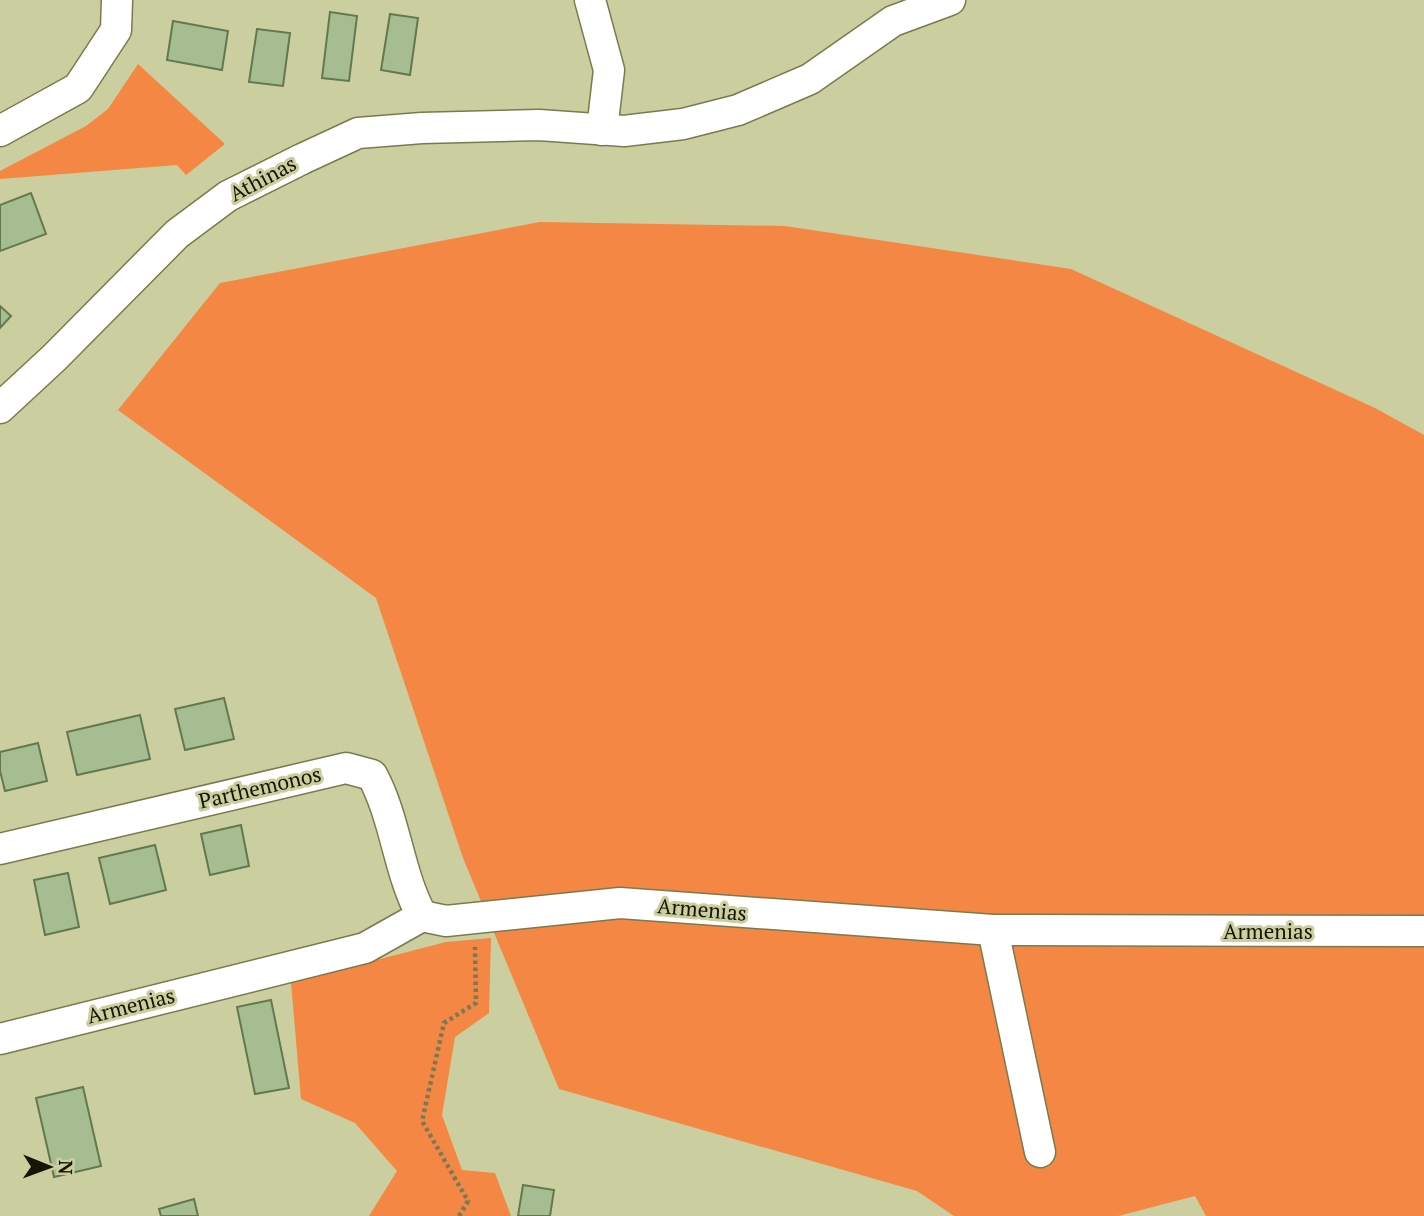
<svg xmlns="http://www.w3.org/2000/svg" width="1424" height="1216" font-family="'PT Serif',serif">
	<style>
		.green { fill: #f48743 }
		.building { fill: #a6bd92; stroke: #647850; stroke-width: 2 }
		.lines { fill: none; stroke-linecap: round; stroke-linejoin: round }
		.minor-casing { stroke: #797b4e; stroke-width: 33 }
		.path { stroke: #777957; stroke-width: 4.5; stroke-dasharray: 3.5 3.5; stroke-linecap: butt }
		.minor { stroke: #fff; stroke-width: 30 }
		.labels { text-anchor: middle; stroke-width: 6; stroke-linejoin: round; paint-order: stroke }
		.street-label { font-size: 21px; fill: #151605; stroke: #cbce9e }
	</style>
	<rect width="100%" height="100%" fill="#cbce9e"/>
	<!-- green -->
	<g class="green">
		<path d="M138 64 225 144 186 175 177 165 0 179V171L86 126 108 109Z"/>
		<path d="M540 222 785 226 1071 269 1375 408 1424 435V1216H1206L1195 1196 1118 1216H954L917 1191 559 1089 463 858 376 598 118 410 220 283Z"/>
		<path d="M491 938 489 1013 455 1037 442 1115 462 1170 495 1173 511 1216H369L397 1171 355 1123 301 1099 291 982 446 942Z"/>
	</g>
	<!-- building -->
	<g class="building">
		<path d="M330 12 357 16 349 81 322 78Z"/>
		<path d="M390 14 418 18 410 75 381 70Z"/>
		<path d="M173 21 228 31 222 70 167 60Z"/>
		<path d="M257 29 290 33 283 86 249 82Z"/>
		<path d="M31 193 46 234 0 251V205Z"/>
		<path d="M0 306 11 316 0 328Z"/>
		<path d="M224 698 234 739 185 750 175 709Z"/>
		<path d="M140 715 150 759 77 775 67 732Z"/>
		<path d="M38 743 47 781 5 791 0 771V752Z"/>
		<path d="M241 825 249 866 210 875 201 834Z"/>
		<path d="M155 845 166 890 110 904 99 858Z"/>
		<path d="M68 873 79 927 45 935 34 880Z"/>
		<path d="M271 1000 289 1088 255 1094 237 1007Z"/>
		<path d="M83 1087 101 1166 54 1177 36 1098Z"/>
		<path d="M523 1185 554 1190 550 1216H518Z"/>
		<path d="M194 1199 198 1216H161L159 1209Z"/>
	</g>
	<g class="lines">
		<!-- minor casing -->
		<g class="minor-casing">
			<g id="minor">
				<path d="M590 0 609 70 602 130"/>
				<path d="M0 131 78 88 116 30 117 0"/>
				<path d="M0 408 54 358 177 234 228 196 302 159 358 133 422 128 539 125 624 131 683 124 738 110 810 79 893 21 950 0"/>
				<path d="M0 849 346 768 372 775C396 819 398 872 422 916"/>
				<path d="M993 930 1040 1152"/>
				<path d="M0 1039 365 948 422 916 446 921 620 903 993 930 1424 931"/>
			</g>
		</g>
		<!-- path -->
		<path class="path" d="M459 1216 468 1201 422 1121 444 1023 476 1003 475 947"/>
		<!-- minor -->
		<use href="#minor" class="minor"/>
	</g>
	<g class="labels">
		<!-- street labels -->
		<g class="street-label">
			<text transform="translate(263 179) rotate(-28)" y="7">Athinas</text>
			<text transform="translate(260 788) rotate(-13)" y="7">Parthemonos</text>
			<text transform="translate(702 910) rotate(5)" y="7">Armenias</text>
			<text x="1268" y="939">Armenias</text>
			<text transform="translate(131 1006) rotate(-14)" y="7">Armenias</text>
		</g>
	</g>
	<!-- north arrow -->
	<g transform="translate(49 1167) rotate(91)" stroke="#cbce9e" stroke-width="5" paint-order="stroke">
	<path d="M0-5L12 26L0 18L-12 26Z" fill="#151605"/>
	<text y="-10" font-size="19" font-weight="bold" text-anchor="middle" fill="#151605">N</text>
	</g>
</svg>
